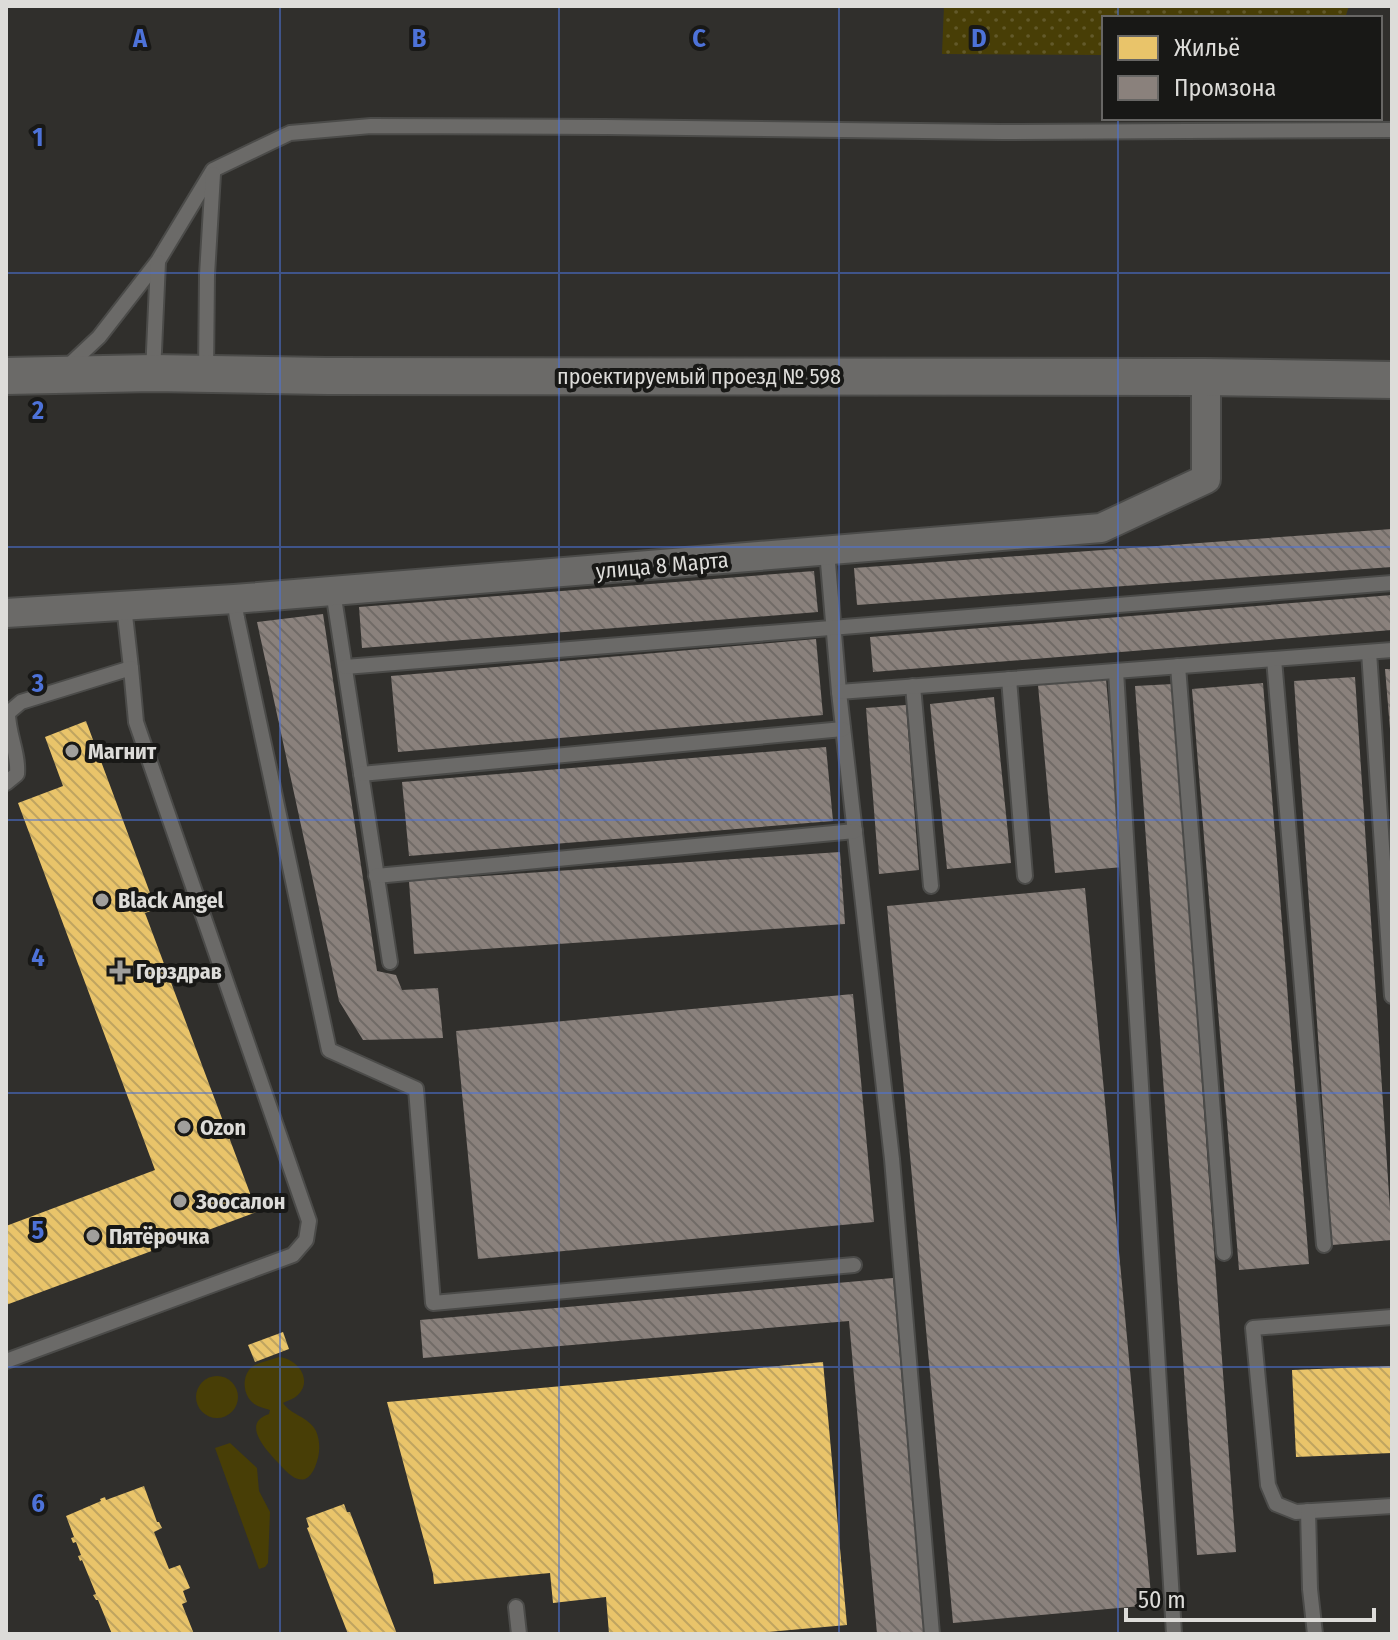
<svg xmlns="http://www.w3.org/2000/svg" width="1398" height="1640" font-family="'Fira Sans Condensed',sans-serif">
	<style>
		.grass { fill: url(#grass-dots) }
		.green { fill: #483e06 }
		.homes { fill: url(#homes-back-hatch) }
		.industry { fill: url(#industry-back-hatch) }
		.lines { fill: none; stroke-linecap: round; stroke-linejoin: round }
		.service-casing { stroke: #4b4b49; stroke-width: 18 }
		.minor-casing { stroke: #4b4b49; stroke-width: 32 }
		.tertiary-casing { stroke: #4b4b49; stroke-width: 40 }
		.service { stroke: #6b6a68; stroke-width: 14 }
		.minor { stroke: #6b6a68; stroke-width: 28 }
		.tertiary { stroke: #6b6a68; stroke-width: 36 }
		.grid { fill: none; stroke: #4d72d8; stroke-width: 2; stroke-opacity: 0.55 }
		.poi-dot { fill: #a09f9c; stroke: #181816; stroke-width: 3 }
		.labels { text-anchor: middle; stroke-width: 8; stroke-linejoin: round; paint-order: stroke }
		.street-label { font-size: 22px; fill: #dddcd9; stroke: #181816 }
		.poi-label { font-size: 22px; font-weight: bold; fill: #dddcd9; stroke: #181816; text-anchor: start }
		.grid-label { font-size: 26px; text-anchor: middle; font-weight: bold; fill: #4d72d8; stroke: #181816; stroke-width: 8; stroke-linejoin: round; paint-order: stroke }
	</style>
	<defs>
		<pattern id="grass-dots" width="8" height="8" patternUnits="userSpaceOnUse" patternTransform="scale(2)"><rect width="8" height="8" fill="#483e06"/><path d="M2 2h.1M6 6h.1" fill="none" stroke="#62592a" stroke-width="1.8" stroke-linecap="round"/></pattern>
		<pattern id="homes-back-hatch" width="6" height="6" patternUnits="userSpaceOnUse" patternTransform="scale(2)"><rect width="6" height="6" fill="#e9c46a"/><path d="M-1 5l2 2M0 0l6 6M5-1l2 2" fill="none" stroke="#bfa460"/></pattern>
		<pattern id="industry-back-hatch" width="6" height="6" patternUnits="userSpaceOnUse" patternTransform="scale(2)"><rect width="6" height="6" fill="#8a817c"/><path d="M-1 5l2 2M0 0l6 6M5-1l2 2" fill="none" stroke="#716b67"/></pattern>
	</defs>
	<rect width="100%" height="100%" fill="#302f2c"/>
	<!-- grass -->
	<path class="grass" d="M944 6H1349L1345 18H1104V55L942 54Z"/>
	<!-- green -->
	<g class="green">
		<path d="M279 1357C300 1359 315 1384 294 1398 291 1400 286 1401 283 1403 292 1416 308 1416 316 1431 321 1443 320 1455 315 1467 306 1488 293 1479 282 1467 271 1455 238 1424 269 1414L270 1410C264 1408 257 1407 252 1402 242 1393 242 1374 253 1366 260 1362 271 1360 279 1357Z"/>
		<circle cx="217" cy="1397" r="21"/>
		<path d="M230 1443 257 1468 259 1491 270 1512 268 1563 265 1567 259 1569 215 1448Z"/>
	</g>
	<!-- homes -->
	<g class="homes">
		<path d="M86 721 156 909 145 913 257 1212 6 1305V1226L155 1170 18 803 63 786 45 737Z"/>
		<path d="M283 1332 289 1349 255 1362 248 1345Z"/>
		<path d="M823 1362 847 1625 746 1634H609L606 1597 553 1603 550 1573 434 1584 433 1574 387 1402Z"/>
		<path d="M1392 1366V1453L1296 1457 1292 1370Z"/>
		<path d="M144 1486 157 1522H159L162 1528 154 1532 169 1569 180 1565 190 1588 183 1591 187 1602 182 1604 194 1634H112L98 1600H96L93 1595 96 1594 82 1560 80 1561 78 1556 81 1555 76 1542 73 1543 71 1538 74 1537 66 1516 101 1501 100 1499 105 1497 106 1500Z"/>
		<path d="M344 1504 347 1512H350L397 1634H348L307 1528 309 1527 306 1518Z"/>
	</g>
	<!-- industry -->
	<g class="industry">
		<path d="M1392 529V567L857 605 854 568Z"/>
		<path d="M814 571 818 612 362 648 359 607Z"/>
		<path d="M1392 595V630L873 672 870 637Z"/>
		<path d="M323 614 377 971 396 975 402 990 438 988 443 1038 363 1040 339 1001 257 622Z"/>
		<path d="M816 639 823 715 398 752 391 676Z"/>
		<path d="M1385 669H1392V729H1390Z"/>
		<path d="M1355 677 1392 1240 1332 1245 1294 681Z"/>
		<path d="M1106 679 1123 867 1055 873 1038 685Z"/>
		<path d="M1263 683 1309 1264 1239 1270 1192 689Z"/>
		<path d="M1173 684 1236 1552 1197 1555 1135 686Z"/>
		<path d="M994 697 1011 863 947 869 930 704Z"/>
		<path d="M906 705 919 870 879 874 866 708Z"/>
		<path d="M826 747 833 821 409 856 402 782Z"/>
		<path d="M840 852 845 924 414 954 409 881Z"/>
		<path d="M1085 888 1152 1605 953 1623 887 906Z"/>
		<path d="M853 994 874 1222 478 1259 456 1031Z"/>
		<path d="M893 1278 924 1634H877L849 1321 423 1358 420 1320Z"/>
	</g>
	<g class="lines">
		<!-- service casing -->
		<g class="service-casing">
			<g id="service">
				<path d="M66 368 99 337 158 261 213 170 290 133 371 126 607 127 1001 132 1392 130"/>
				<path d="M153 373 158 262"/>
				<path d="M206 373 207 275 213 174"/>
				<path d="M827 551 839 692 892 1159 932 1634"/>
				<path d="M333 591 390 962"/>
				<path d="M234 599 237 618 329 1050 416 1089 433 1303 854 1265"/>
				<path d="M124 606 131 668"/>
				<path d="M1369 652 1392 996"/>
				<path d="M1274 659 1324 1245"/>
				<path d="M1178 666 1224 1253"/>
				<path d="M345 667 1392 583"/>
				<path d="M1116 671 1174 1634"/>
				<path d="M1009 679 1025 876"/>
				<path d="M913 686 931 886"/>
				<path d="M839 692 1392 650"/>
				<path d="M361 774 843 729"/>
				<path d="M6 783 17 774C19 753 8 735 8 713L21 702 131 668 136 722 309 1221 306 1240 293 1255 6 1361"/>
				<path d="M376 876 855 831"/>
				<path d="M1392 1317 1253 1328 1268 1485 1276 1504 1296 1512 1392 1506"/>
				<path d="M1308 1511 1310 1589 1315 1634"/>
				<path d="M516 1607 519 1634"/>
			</g>
		</g>
		<!-- minor casing -->
		<g class="minor-casing">
			<path id="minor" d="M6 613 234 599 1101 528 1206 479V377"/>
		</g>
		<!-- tertiary casing -->
		<g class="tertiary-casing">
			<path id="tertiary" d="M6 376 153 373 327 376 1206 377 1392 380"/>
		</g>
		<!-- service -->
		<use href="#service" class="service"/>
		<!-- minor -->
		<use href="#minor" class="minor"/>
		<!-- tertiary -->
		<use href="#tertiary" class="tertiary"/>
	</g>
	<!-- grid -->
	<path class="grid" d="M280 6V1634M559 6V1634M839 6V1634M1118 6V18M1118 118V1634M6 273H1392M6 547H1392M6 820H1392M6 1093H1392M6 1367H1392"/>
	<!-- markers -->
	<g class="poi-dot">
		<circle cx="72" cy="751" r="8"/>
		<circle cx="102" cy="900" r="8"/>
		<path d="M116 959h8v8h8v8h-8v8h-8v-8h-8v-8h8z"/>
		<circle cx="184" cy="1127" r="8"/>
		<circle cx="180" cy="1201" r="8"/>
		<circle cx="93" cy="1236" r="8"/>
	</g>
	<g class="labels">
		<!-- street labels -->
		<g class="street-label">
			<text x="699" y="384">проектируемый проезд № 598</text>
			<text transform="translate(662 565) rotate(-5)" y="8">улица 8 Марта</text>
		</g>
		<!-- poi labels -->
		<g class="poi-label">
			<text x="88" y="759">Магнит</text>
			<text x="118" y="908">Black Angel</text>
			<text x="136" y="979">Горздрав</text>
			<text x="200" y="1135">Ozon</text>
			<text x="196" y="1209">Зоосалон</text>
			<text x="109" y="1244">Пятёрочка</text>
		</g>
	</g>
	<g class="grid-label">
		<text x="140" y="47">A</text>
		<text x="419" y="47">B</text>
		<text x="699" y="47">C</text>
		<text x="979" y="47">D</text>
		<text x="38" y="146">1</text>
		<text x="38" y="419">2</text>
		<text x="38" y="692">3</text>
		<text x="38" y="966">4</text>
		<text x="38" y="1239">5</text>
		<text x="38" y="1512">6</text>
	</g>
	<!-- border -->
	<rect width="1398" height="1640" fill="none" stroke="#dddcd9" stroke-width="16"/>
	<!-- legend -->
	<rect x="1102" y="16" width="280" height="104" fill="#181816" stroke="#676664" stroke-width="2"/>
	<rect x="1118" y="36" width="40" height="24" fill="#e9c46a" stroke="#676664" stroke-width="2"/>
	<text x="1174" y="56" font-size="24" fill="#dddcd9">Жильё</text>
	<rect x="1118" y="76" width="40" height="24" fill="#8a817c" stroke="#676664" stroke-width="2"/>
	<text x="1174" y="96" font-size="24" fill="#dddcd9">Промзона</text>
	<!-- scale -->
	<path d="M1126 1608v12h248v-12" fill="none" stroke="#dddcd9" stroke-width="4"/>
	<text x="1138" y="1608" font-size="24" fill="#dddcd9" stroke="#181816" stroke-width="6" paint-order="stroke">50 m</text>
</svg>
